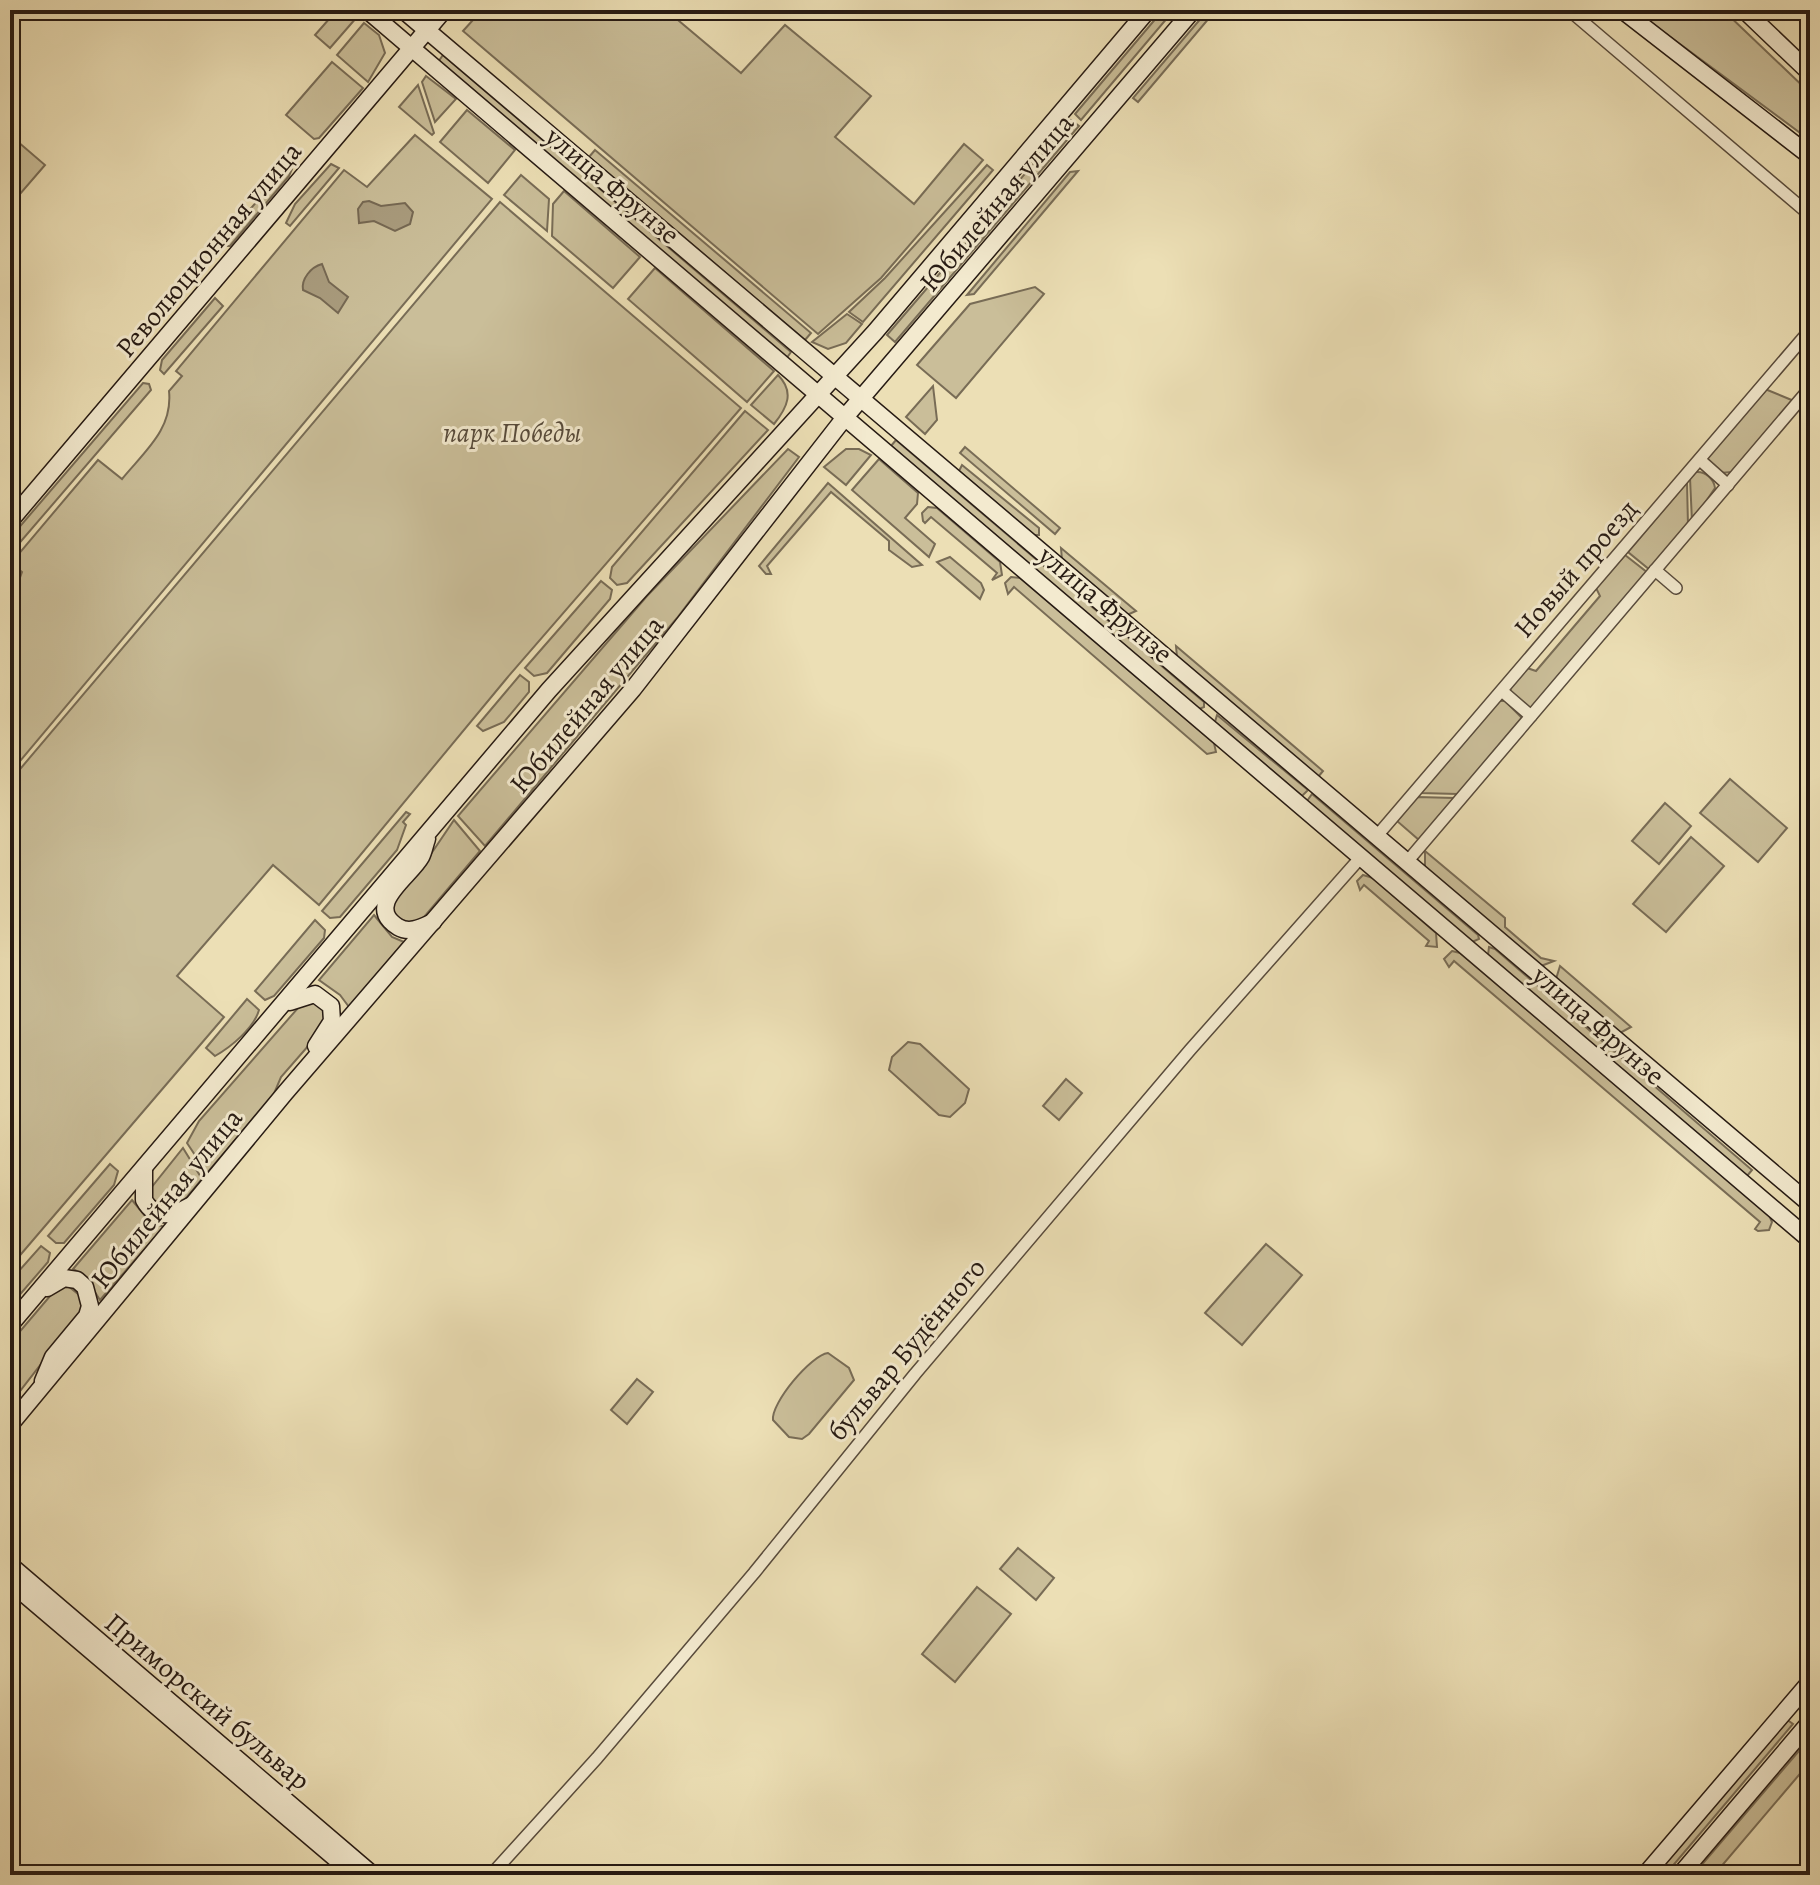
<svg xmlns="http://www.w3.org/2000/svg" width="1820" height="1885" font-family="Alegreya,serif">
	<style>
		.green { fill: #cabe99; stroke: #786c56; stroke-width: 2 }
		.water { fill: #a99c7e; stroke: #756853; stroke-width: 2 }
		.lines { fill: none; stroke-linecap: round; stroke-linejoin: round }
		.minor-casing { stroke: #584b3c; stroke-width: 14 }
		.secondary-casing { stroke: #261a13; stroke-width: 19 }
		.minor { stroke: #f3eacf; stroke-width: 11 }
		.secondary { stroke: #f3eacf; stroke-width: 16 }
		.labels { text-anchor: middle; stroke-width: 6; stroke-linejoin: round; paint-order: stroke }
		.street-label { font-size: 28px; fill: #261a13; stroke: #f3eacf }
		.park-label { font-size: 28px; font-style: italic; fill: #574b3b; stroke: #f3eacf }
	</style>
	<rect width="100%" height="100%" fill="#ecdfb5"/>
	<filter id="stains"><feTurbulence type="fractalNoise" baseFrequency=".0025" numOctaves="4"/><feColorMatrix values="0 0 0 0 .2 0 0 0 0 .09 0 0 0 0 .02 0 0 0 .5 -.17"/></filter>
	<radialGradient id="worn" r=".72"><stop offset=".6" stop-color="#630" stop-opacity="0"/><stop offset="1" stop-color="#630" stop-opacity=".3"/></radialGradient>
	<!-- green -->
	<g class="green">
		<path d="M337 10H349L357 17 330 48 315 35Z"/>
		<path d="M482 10H666L741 73 785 25 871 96 835 137 914 204 964 144 983 160 881 278 818 334 463 31Z"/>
		<path d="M1163 10H1174L1081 120 1075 114Z"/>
		<path d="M1208 10H1216L1138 102 1133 98Z"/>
		<path d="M1634 10H1723L1810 93V134L1807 138Z"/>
		<path d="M364 23 379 35 385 53 368 82 337 55Z"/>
		<path d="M443 55 791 352 786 359 438 62Z"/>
		<path d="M332 62 363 88 319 138 314 139 286 115Z"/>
		<path d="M426 76 456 99 435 122 422 82Z"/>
		<path d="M418 85 434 133 432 135 399 107Z"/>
		<path d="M467 110 515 150 488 183 440 142Z"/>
		<path d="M1071 120 1079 126 895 342 887 335Z"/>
		<path d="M10 135 45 165 14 201 10 198Z"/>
		<path d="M415 135 492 199 10 773V605L22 572 11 563 98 460 122 479C145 451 173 429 169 391L182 376 176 371 344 170 367 187Z"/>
		<path d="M595 150 811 333 805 340 589 157Z"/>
		<path d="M331 164 339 168 290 226 286 223 295 204Z"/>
		<path d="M987 165 993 170 863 322 849 312 885 278Z"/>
		<path d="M288 166 292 169 289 176 230 246H223V240Z"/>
		<path d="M1078 171 974 294 967 295 1070 172Z"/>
		<path d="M521 175 549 199 547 231 504 195Z"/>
		<path d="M564 191 640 257 613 288 552 236 553 204Z"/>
		<path d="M500 202 741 408 507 678 319 905 273 865 177 976 224 1017 10 1267V781Z"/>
		<path d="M655 268 774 371 747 402 628 299Z"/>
		<path d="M1035 287 1044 294 956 398 917 365 970 304Z"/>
		<path d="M215 298 223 306 164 374 160 370 162 360Z"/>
		<path d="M847 314 862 324 846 343 828 349 812 342Z"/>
		<path d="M778 375C795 392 787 408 774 424L751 405Z"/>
		<path d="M143 383 149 384 151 390 10 554V538Z"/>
		<path d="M933 386 937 420 925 434 906 417Z"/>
		<path d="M1765 389 1794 401 1732 472 1720 473 1707 461 1708 455Z"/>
		<path d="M745 411 768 430 627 583 617 585 610 578 612 567Z"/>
		<path d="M896 440 1204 702V707L1199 709 891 446Z"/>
		<path d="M965 447 1060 528 1055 534 960 453Z"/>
		<path d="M788 449 799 457 677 618 485 846 458 816 647 596Z"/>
		<path d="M846 449H859L871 455 846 485 824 467Z"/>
		<path d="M879 459 918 493 917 504 905 518 935 544 929 557 852 490Z"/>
		<path d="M962 465 1039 528V535H1034L959 471Z"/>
		<path d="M1696 472C1705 471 1714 479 1715 488L1692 522 1690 478Z"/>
		<path d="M1687 482 1688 526 1650 570 1628 552Z"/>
		<path d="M828 483 922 565 912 567 889 550V541L831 492 767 566 771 574H766L759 566Z"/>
		<path d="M928 507 937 508 1000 562 1002 575 992 580 997 573 931 517 925 523 923 521 922 513Z"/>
		<path d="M1061 548 1136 611 1127 615 1062 560Z"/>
		<path d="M1625 555 1648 573 1534 707 1528 708 1510 693 1511 686 1527 668 1536 671 1600 596 1596 588Z"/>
		<path d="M950 557 981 583 984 590 980 599 937 562Z"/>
		<path d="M1011 577 1020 578 1214 743 1216 752 1207 754 1014 587 1008 594 1005 583Z"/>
		<path d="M601 581 612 590 610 599 547 673 534 676 525 668Z"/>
		<path d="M1176 646 1323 771 1318 777 1177 657Z"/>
		<path d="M520 675 529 682V692L504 722 483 731 477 726Z"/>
		<path d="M1499 701H1505L1522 718 1458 794 1420 793Z"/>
		<path d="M1217 715 1308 790 1302 796 1215 722Z"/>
		<path d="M1730 779 1787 828 1758 862 1700 813Z"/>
		<path d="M1312 794 1478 935 1479 939 1472 942 1307 801Z"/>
		<path d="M1417 797 1455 798 1419 840 1397 821Z"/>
		<path d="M1665 803 1691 826 1659 864 1632 841Z"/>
		<path d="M406 812 410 814 403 822 406 825 397 850 340 917 330 918 322 911Z"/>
		<path d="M454 820 480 851 419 923 401 922 392 910 396 896 431 854Z"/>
		<path d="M1691 837 1724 866 1666 932 1633 904Z"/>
		<path d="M1425 851 1505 918V927L1541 958 1554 961 1541 966 1425 868Z"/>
		<path d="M1363 875 1373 878 1436 933 1437 947 1426 946 1429 941 1364 885 1360 890 1357 881Z"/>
		<path d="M374 915 392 937 404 942 349 1007 340 995 319 980Z"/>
		<path d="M315 920 325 930 324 938 274 996 265 1000 255 991Z"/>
		<path d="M1489 947 1495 949 1752 1170 1747 1176 1488 955Z"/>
		<path d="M1452 951 1460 953 1769 1215 1772 1222 1769 1230 1758 1231 1755 1229 1760 1222 1454 961 1449 967 1444 959Z"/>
		<path d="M1560 966 1631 1027 1620 1033 1556 979Z"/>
		<path d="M247 999 259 1010C254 1028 231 1047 215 1056L206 1048Z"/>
		<path d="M305 1000 327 1005 323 1029 281 1077 273 1096 207 1173 187 1143 199 1121Z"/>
		<path d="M908 1042 920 1044 969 1089 965 1103 950 1117 939 1115 889 1070 892 1057Z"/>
		<path d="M1066 1079 1082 1093 1059 1120 1043 1106Z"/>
		<path d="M183 1148 202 1179 182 1203 166 1211 152 1201 151 1188Z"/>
		<path d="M110 1164 118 1171 114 1185 64 1243H56L48 1236Z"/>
		<path d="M132 1200 149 1221 164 1227 100 1300 84 1275 73 1269Z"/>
		<path d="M1266 1244 1302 1275 1242 1345 1205 1313Z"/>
		<path d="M41 1246 50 1253 48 1262 10 1306V1281Z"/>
		<path d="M68 1286 83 1298 82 1311 10 1404V1343L56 1289Z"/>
		<path d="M828 1353 849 1368 854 1380 809 1434 802 1439 789 1437 773 1420C771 1403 811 1355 828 1353Z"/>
		<path d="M637 1379 653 1392 627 1424 611 1410Z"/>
		<path d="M1018 1548 1054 1578 1036 1600 1000 1569Z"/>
		<path d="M977 1587 1011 1614 955 1682 922 1654Z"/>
		<path d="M1786 1719 1793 1724 1665 1875H1654Z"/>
		<path d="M1810 1738V1762L1714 1875H1693Z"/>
	</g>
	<!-- water -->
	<g class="water">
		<path d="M369 201 381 206 405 203 413 212 410 224 395 231 374 221 359 223 358 209 363 202Z"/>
		<path d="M322 264 329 282 348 297 338 313 320 298 303 290C301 279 311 267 322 264Z"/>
	</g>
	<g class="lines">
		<!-- minor casing -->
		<g class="minor-casing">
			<g id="minor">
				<path d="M1569 10 1810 215"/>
				<path d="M1803 10 1810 16"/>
				<path d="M1700 460 1728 485"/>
				<path d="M1655 570 1676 588"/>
				<path d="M1502 691 1531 716"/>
				<path d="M1376 837 1810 330"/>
				<path d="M1406 863 1810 388"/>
				<path d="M491 1875 597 1758 754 1573 915 1374 1190 1050 1361 857"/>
			</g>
		</g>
		<!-- secondary casing -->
		<g class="secondary-casing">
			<g id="secondary">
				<path d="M367 10 1810 1240"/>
				<path d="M403 10 1810 1204"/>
				<path d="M1622 10 1810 156"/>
				<path d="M1744 10 1810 73"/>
				<path d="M10 521 444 10"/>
				<path d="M427 839C425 844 424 851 421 857 410 877 363 905 398 927 410 934 422 927 433 922"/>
				<path d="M290 1002 315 994 331 1006 332 1021 316 1046"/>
				<path d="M144 1169V1200C155 1220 173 1216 190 1206"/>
				<path d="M10 1325 549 690 875 332 1148 10"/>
				<path d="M43 1381 53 1357 87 1316 90 1306 85 1287 77 1280 64 1278 47 1288"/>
				<path d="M10 1425 285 1093 633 689 846 416 1193 10"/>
				<path d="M10 1565 373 1875"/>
				<path d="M10 1582 355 1875"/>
				<path d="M1645 1875 1810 1682"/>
				<path d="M1680 1875 1810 1722"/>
			</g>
		</g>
		<!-- minor -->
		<use href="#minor" class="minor"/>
		<!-- secondary -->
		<use href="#secondary" class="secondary"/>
	</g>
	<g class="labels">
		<!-- street labels -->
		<g class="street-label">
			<text transform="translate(613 185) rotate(40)" y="10">улица Фрунзе</text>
			<text transform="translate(996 202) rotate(-50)" y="10">Юбилейная улица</text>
			<text transform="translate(208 249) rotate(-50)" y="10">Революционная улица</text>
			<text transform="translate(1575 568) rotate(-49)" y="10">Новый проезд</text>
			<text transform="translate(1106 604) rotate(40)" y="10">улица Фрунзе</text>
			<text transform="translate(586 704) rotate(-50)" y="10">Юбилейная улица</text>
			<text transform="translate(1599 1025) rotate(41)" y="10">улица Фрунзе</text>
			<text transform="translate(166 1198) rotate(-51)" y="10">Юбилейная улица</text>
			<text transform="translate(906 1349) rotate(-50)" y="10">бульвар Будённого</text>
			<text transform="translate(208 1701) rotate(40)" y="10">Приморский бульвар</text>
		</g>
		<!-- park labels -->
		<g class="park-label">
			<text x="512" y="442">парк Победы</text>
		</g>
	</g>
	<!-- margin -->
	<rect width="1820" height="1885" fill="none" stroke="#ecdfb5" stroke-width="40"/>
	<rect x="12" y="12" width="1796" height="1861" fill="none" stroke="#261a13" stroke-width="4"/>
	<rect x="20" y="20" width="1780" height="1845" fill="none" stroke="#261a13" stroke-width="2"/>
	<rect width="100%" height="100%" filter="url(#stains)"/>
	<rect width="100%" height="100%" fill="url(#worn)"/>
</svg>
